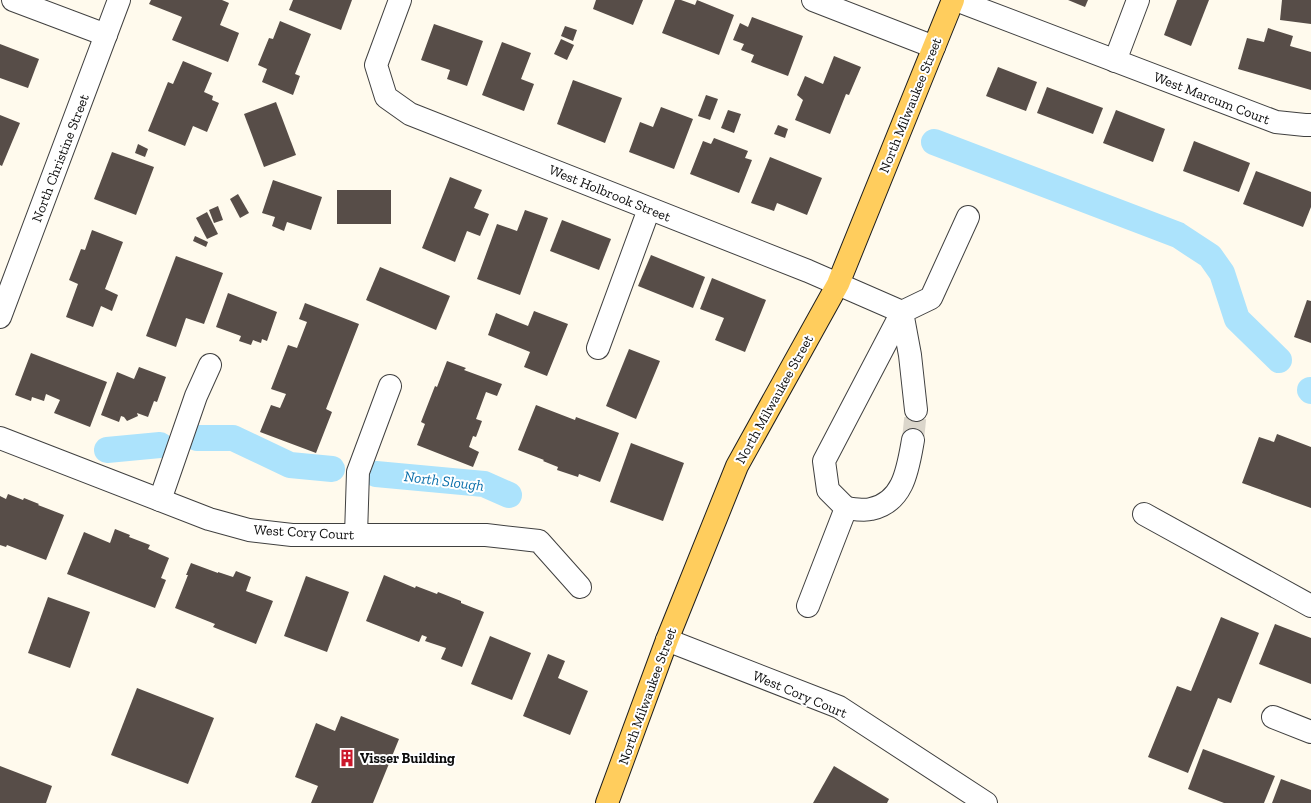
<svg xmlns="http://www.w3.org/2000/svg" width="1311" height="803" font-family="'Zilla Slab',serif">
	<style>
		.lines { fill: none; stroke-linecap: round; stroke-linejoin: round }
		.canal { stroke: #ace3fc; stroke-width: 26 }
		.building { fill: #574d48 }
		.minor-tunnel { stroke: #dbd6cb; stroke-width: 22; stroke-dasharray: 22 11; stroke-linecap: butt }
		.minor-casing { stroke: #404040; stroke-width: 24 }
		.major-casing { stroke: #1e1e1e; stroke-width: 24 }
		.minor { stroke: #fff; stroke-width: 22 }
		.major { stroke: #ffcd5d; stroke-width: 22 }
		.labels { text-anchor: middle; stroke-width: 4; stroke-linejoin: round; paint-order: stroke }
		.street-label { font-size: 14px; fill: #0d0d0d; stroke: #fff }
		.poi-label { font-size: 14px; font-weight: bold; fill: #0d0d0d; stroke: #fff; text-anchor: start }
		.water-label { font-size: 15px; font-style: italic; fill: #0a6fab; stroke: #fff }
	</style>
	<rect width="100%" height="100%" fill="#fffaed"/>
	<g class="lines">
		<!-- canal -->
		<g class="canal">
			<path d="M934 142 1178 235 1210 256 1222 273 1237 319 1279 360"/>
			<path d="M1310 390 1311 391"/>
			<path d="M197 438H233L290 465 332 469"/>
			<path d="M107 450 160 445"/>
			<path d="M376 474 484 484 509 495"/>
		</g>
	</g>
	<!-- building -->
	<g class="building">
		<path d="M151 0H222L229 3 220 25 239 33 228 62 172 40 182 17 149 4Z"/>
		<path d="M293 0H352L341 30 289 10Z"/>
		<path d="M596 0H643L633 25 593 9Z"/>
		<path d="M675 0H681L695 5 697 0 734 15 719 55 662 33Z"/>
		<path d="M1068 0H1088L1085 7Z"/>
		<path d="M1177 0H1209L1191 46 1164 35Z"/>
		<path d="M1282 0H1311V24L1280 20Z"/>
		<path d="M752 17 803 36 788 76 751 62 754 55 741 50 744 44 733 40 740 23 748 27Z"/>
		<path d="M280 21 311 34 295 74 300 76 293 95 262 82 267 69 258 65 269 38 273 39Z"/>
		<path d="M434 24 483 41 467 86 447 79 450 70 421 60Z"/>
		<path d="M565 26 577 30 573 41 561 36Z"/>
		<path d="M1268 28 1293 36 1290 46 1311 52V90L1238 69 1247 38 1264 42Z"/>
		<path d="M561 39 574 45 567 60 554 54Z"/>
		<path d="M502 42 531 53 521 79 534 84 524 111 482 95Z"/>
		<path d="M0 44 39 59 28 88 0 78Z"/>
		<path d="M834 56 861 67 849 95 846 94 830 134 795 120 803 100 797 95 805 76 823 84Z"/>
		<path d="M183 61 212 73 204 92 213 96 212 100 219 103 207 132 193 126 185 146 148 131 168 82 173 84Z"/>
		<path d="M998 67 1037 82 1026 111 986 96Z"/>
		<path d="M573 80 622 98 605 143 557 124Z"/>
		<path d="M1047 87 1103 108 1093 134 1037 113Z"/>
		<path d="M706 95 718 99 710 120 698 116Z"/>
		<path d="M276 102 296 155 264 167 244 114Z"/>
		<path d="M661 107 693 119 674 169 629 152 640 122 653 127Z"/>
		<path d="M728 110 741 114 734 133 721 128Z"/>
		<path d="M1116 110 1165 129 1153 162 1103 143Z"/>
		<path d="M0 115 20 123 2 166 0 165Z"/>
		<path d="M778 125 788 129 785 138 774 134Z"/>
		<path d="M714 138 748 151 745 158 752 160 739 193 690 174 703 141 711 144Z"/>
		<path d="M1194 141 1250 163 1239 192 1183 171Z"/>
		<path d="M138 144 148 149 145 157 135 153Z"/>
		<path d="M112 152 154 167 136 215 94 199Z"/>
		<path d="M770 157 822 178 807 215 777 203 774 211 751 203Z"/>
		<path d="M1256 171 1311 192V207L1303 227 1243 204Z"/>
		<path d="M450 177 482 190 474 208 489 214 480 236 467 231 455 262 422 248Z"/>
		<path d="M273 180 322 197 311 230 287 222 284 231 272 226 275 217 262 213Z"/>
		<rect x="337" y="190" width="54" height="34"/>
		<path d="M238 194 249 213 240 218 230 199Z"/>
		<path d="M218 206 223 220 214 223 209 210Z"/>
		<path d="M525 210 548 218 520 295 477 279 497 224 517 231Z"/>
		<path d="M207 212 218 234 207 239 196 218Z"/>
		<path d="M562 220 611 239 599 270 550 251Z"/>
		<path d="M92 230 123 242 105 289 118 295 112 311 101 306 93 327 66 317 78 284 69 280 81 249 85 250Z"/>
		<path d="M195 236 208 242 206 247 193 241Z"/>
		<path d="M651 255 705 277 693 308 638 286Z"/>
		<path d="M176 256 223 273 204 324 186 318 176 347 146 336Z"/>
		<path d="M380 267 450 296 436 330 366 300Z"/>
		<path d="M712 278 766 300 745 352 715 340 724 318 700 309Z"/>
		<path d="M228 293 277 312 267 341 262 339 261 343 253 340 251 345 239 341 241 336 216 327Z"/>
		<path d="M1307 300 1311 301V343L1294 337Z"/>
		<path d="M305 303 359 324 326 409 332 412 316 453 260 432 271 405 280 408 286 394 271 389 288 345 297 348 307 322 299 319Z"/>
		<path d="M534 311 568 324 547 376 524 367 530 352 488 335 496 313 528 326Z"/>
		<path d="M629 349 660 361 636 419 606 406Z"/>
		<path d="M31 353 107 382 90 427 54 413 60 400 46 394 44 401 32 397 31 401 15 395Z"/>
		<path d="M447 361 466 368 464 370 502 384 497 396 486 392 476 419 482 421 476 437 473 436 469 447 479 452 473 467 417 445 425 424 421 422 435 386 437 387Z"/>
		<path d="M139 367 166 377 157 402 154 401 148 417 137 413 138 416 127 421 124 417 121 416 119 422 101 415 117 372 134 379Z"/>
		<path d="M536 405 575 420 576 417 619 433 600 482 579 474 578 477 557 470 558 467 543 461 544 460 518 450Z"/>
		<path d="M1277 434 1311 447V508L1242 483 1259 437 1274 442Z"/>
		<path d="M631 443 684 463 663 521 610 502Z"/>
		<path d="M8 494 23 500 24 498 39 504 38 505 64 515 46 560 7 545 6 547 0 545V496L6 499Z"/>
		<path d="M115 529 130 535 129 537 150 545 148 549 169 558 161 578 166 580 155 608 67 574 84 532 110 543Z"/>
		<path d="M191 563 218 573V572L233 577 236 571 251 577 246 591 273 601 256 644 213 627 215 624 175 608 188 575H186Z"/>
		<path d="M384 575 415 588 416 586 437 594 438 592 461 601V603L484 612 462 667 441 659 446 648 425 641 427 637 422 635 419 642 366 621Z"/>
		<path d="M306 576 349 592 327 652 284 636Z"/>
		<path d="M48 597 90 612 70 668 28 653Z"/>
		<path d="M1221 617 1259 633 1231 703 1218 698 1188 773 1148 757 1177 686 1191 691Z"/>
		<path d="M1275 624 1311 638V684L1259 664Z"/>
		<path d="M490 636 531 653 512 700 471 684Z"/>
		<path d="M548 654 565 661 558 678 588 691 570 735 523 716Z"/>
		<path d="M137 688 214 718 188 784 111 755Z"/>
		<path d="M341 716 399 739 373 803H311L318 786 295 777 316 723 335 731Z"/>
		<path d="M1203 749 1275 776 1264 803H1224L1188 789Z"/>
		<path d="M0 766 52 786 46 803H0Z"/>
		<path d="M834 766 889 799 887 803H813Z"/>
		<path d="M1281 779 1311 790V803H1272Z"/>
	</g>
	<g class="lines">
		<!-- minor-tunnel -->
		<path class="minor-tunnel" d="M913 440 916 410"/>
		<!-- minor casing -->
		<g class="minor-casing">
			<g id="minor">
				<path d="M13 0 106 35"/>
				<path d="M400 0 376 65 386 97 410 114 808 271 902 312 824 461 828 490 846 508 808 606"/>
				<path d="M813 0 934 47"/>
				<path d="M956 0 1276 122 1305 125H1311"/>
				<path d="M1115 61 1138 0"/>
				<path d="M0 317 119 0"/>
				<path d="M598 348 649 209"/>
				<path d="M916 410 910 355 902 312 931 298 968 217"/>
				<path d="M0 438 209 519 249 530 292 535H486L539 541 580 587"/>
				<path d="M160 500 196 396 210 365"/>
				<path d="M846 508C854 509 864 511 871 509 904 502 908 468 913 440"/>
				<path d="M1144 514 1311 606"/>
				<path d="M356 535 358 472 390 386"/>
				<path d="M667 640 839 707 986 803"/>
				<path d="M1273 717 1311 732"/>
			</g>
		</g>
		<!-- major casing -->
		<g class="major-casing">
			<path id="major" d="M607 803 667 640 737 466 838 284 953 0"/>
		</g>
		<!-- minor -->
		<use href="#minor" class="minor"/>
		<!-- major -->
		<use href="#major" class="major"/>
	</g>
	<!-- icons -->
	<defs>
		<g id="building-bare" transform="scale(1.38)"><path d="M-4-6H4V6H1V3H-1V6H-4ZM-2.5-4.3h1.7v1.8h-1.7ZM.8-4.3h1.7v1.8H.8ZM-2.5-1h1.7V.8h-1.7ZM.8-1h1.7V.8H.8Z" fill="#cb172b" stroke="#fff" stroke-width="2.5" paint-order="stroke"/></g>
	</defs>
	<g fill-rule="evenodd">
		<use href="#building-bare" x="347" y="758"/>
	</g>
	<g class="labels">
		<!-- street labels -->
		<g class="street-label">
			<text transform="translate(1212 98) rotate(21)" y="5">West Marcum Court</text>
			<text transform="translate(910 105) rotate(-68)" y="5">North Milwaukee Street</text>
			<text transform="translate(60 158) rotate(-69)" y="5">North Christine Street</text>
			<text transform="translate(610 193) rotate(22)" y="5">West Holbrook Street</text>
			<text transform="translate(774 399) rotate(-61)" y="5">North Milwaukee Street</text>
			<text transform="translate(304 532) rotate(3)" y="5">West Cory Court</text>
			<text transform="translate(800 694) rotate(23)" y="5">West Cory Court</text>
			<text transform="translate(647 696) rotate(-70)" y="5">North Milwaukee Street</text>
		</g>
		<!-- poi labels -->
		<g class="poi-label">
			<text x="360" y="763">Visser Building</text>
		</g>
		<!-- water labels -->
		<g class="water-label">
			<text transform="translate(444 481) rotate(7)" y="5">North Slough</text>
		</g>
	</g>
</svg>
